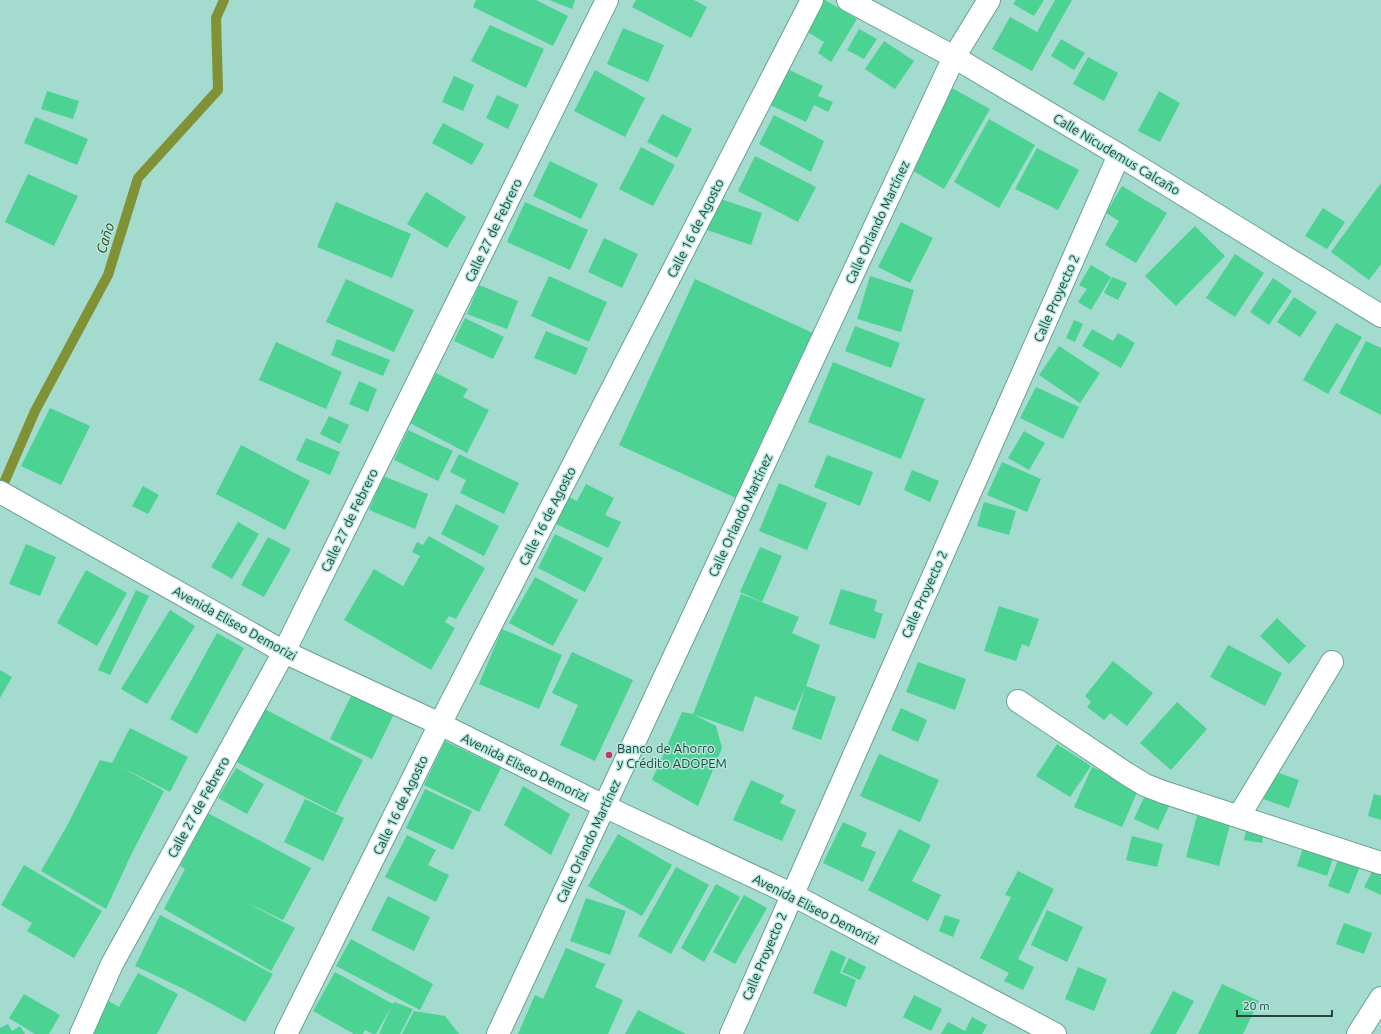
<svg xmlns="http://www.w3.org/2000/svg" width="1381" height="1034" font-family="Ubuntu,sans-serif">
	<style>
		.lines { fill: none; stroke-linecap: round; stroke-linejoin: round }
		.stream { stroke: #809235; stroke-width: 10 }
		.building { fill: #4cd393 }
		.minor-casing { stroke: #69a094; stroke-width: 24 }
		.minor { stroke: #fff; stroke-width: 22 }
		.poi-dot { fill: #c13771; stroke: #b0e8db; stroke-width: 1.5 }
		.labels { text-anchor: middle; stroke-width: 3; stroke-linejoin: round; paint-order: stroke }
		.street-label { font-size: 13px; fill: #2b423d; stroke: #b0e8db }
		.poi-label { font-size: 13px; fill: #2b423d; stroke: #b0e8db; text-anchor: start }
		.water-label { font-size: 14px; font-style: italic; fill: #394211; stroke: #b0e8db }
	</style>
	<rect width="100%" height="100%" fill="#a3dbce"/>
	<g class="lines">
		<!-- stream -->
		<path class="stream" d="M0 492 35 411 108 275 138 178 218 90 216 18 224 0"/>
	</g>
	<!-- building -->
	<g class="building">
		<path d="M476 0H536L568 16 553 46 473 7Z"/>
		<path d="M549 0H575L572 9Z"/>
		<path d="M636 0H694L707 7 691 38 632 7Z"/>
		<path d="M822 0H825L857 19 831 62 818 53 824 42 804 30Z"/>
		<path d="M1016 0H1044L1034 16 1013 4Z"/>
		<path d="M1055 0H1072L1032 71 992 49 1010 17 1037 32Z"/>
		<path d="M490 25 544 49 526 88 471 61Z"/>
		<path d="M623 28 664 45 648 82 607 64Z"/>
		<path d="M859 29 877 39 864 59 847 50Z"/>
		<path d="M1061 39 1085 53 1074 70 1051 56Z"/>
		<path d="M884 41 914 61 895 89 865 69Z"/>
		<path d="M1088 57 1118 73 1104 101 1073 84Z"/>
		<path d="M783 67 823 86 818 96 833 102 828 112 814 105 806 122 766 103Z"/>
		<path d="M595 70 645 98 625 137 574 111Z"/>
		<path d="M454 76 474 85 463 111 442 102Z"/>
		<path d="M950 87 990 109 944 189 905 166Z"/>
		<path d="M47 91 79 101 73 119 41 109Z"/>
		<path d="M1159 91 1180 103 1160 142 1138 131Z"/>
		<path d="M497 95 519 105 508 129 486 118Z"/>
		<path d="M662 114 692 129 677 158 647 142Z"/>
		<path d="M774 115 824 141 811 172 759 144Z"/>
		<path d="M35 117 88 139 77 165 24 143Z"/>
		<path d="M989 119 1035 145 999 208 954 182Z"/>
		<path d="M443 123 484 144 472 165 432 143Z"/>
		<path d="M641 147 675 165 653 206 619 189Z"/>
		<path d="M1037 148 1079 170 1058 210 1015 189Z"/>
		<path d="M755 156 816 187 798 222 738 191Z"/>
		<path d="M550 161 598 184 581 219 533 196Z"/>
		<path d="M28 174 78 196 54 246 5 222Z"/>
		<path d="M1381 183V264L1369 280 1331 252Z"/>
		<path d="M1122 186 1167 213 1136 263 1105 245 1119 221 1106 213Z"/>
		<path d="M426 192 466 217 447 248 407 224Z"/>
		<path d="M715 197 762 213 751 245 704 229Z"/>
		<path d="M336 202 411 234 392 278 317 247Z"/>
		<path d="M525 202 588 230 570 270 507 242Z"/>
		<path d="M1323 208 1345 222 1327 249 1305 236Z"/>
		<path d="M901 222 933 238 910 283 878 267Z"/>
		<path d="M1195 226 1225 256 1176 306 1145 276Z"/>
		<path d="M604 238 638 254 622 288 588 272Z"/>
		<path d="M1235 254 1264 273 1235 317 1206 298Z"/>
		<path d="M1091 265 1111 277 1091 310 1078 302 1087 289 1079 285Z"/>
		<path d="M549 276 607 302 589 342 531 316Z"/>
		<path d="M870 276 914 290 901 332 857 319Z"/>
		<path d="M1112 277 1127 283 1118 300 1104 293Z"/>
		<path d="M1273 278 1292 291 1269 325 1250 312Z"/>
		<path d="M346 279 414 310 394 352 326 322Z"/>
		<path d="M695 279 813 333 736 498 619 445Z"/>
		<path d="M479 285 518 301 507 329 467 314Z"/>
		<path d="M1294 297 1317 312 1300 337 1277 322Z"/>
		<path d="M465 318 504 337 493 359 454 341Z"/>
		<path d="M1074 320 1083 324 1075 342 1066 338Z"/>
		<path d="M1336 323 1362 337 1328 394 1303 380Z"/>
		<path d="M855 326 900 343 891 368 845 351Z"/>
		<path d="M1092 329 1113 341 1118 333 1135 343 1121 368 1082 346Z"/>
		<path d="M546 331 588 348 576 375 534 358Z"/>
		<path d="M337 339 390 360 383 376 331 355Z"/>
		<path d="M1366 341 1381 348V415L1339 393Z"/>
		<path d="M276 342 342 372 326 409 259 380Z"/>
		<path d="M1059 346 1100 373 1080 403 1039 375Z"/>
		<path d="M833 362 925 399 901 459 808 422Z"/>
		<path d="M436 373 468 389 463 397 489 410 467 453 410 423Z"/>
		<path d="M359 381 377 389 368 412 349 404Z"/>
		<path d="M1036 387 1079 407 1063 439 1020 418Z"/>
		<path d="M50 408 90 426 61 485 21 466Z"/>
		<path d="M329 416 349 425 340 444 320 434Z"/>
		<path d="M408 430 453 451 438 481 394 460Z"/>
		<path d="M1024 431 1045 443 1029 470 1008 458Z"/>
		<path d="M306 438 340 452 330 475 296 460Z"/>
		<path d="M241 445 310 481 285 530 216 494Z"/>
		<path d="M459 454 519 483 504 514 460 493 466 480 450 472Z"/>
		<path d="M827 455 873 472 860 506 814 487Z"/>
		<path d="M1002 462 1041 479 1027 512 987 495Z"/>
		<path d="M912 470 939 481 930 502 904 490Z"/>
		<path d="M383 476 428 494 415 529 369 510Z"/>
		<path d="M779 483 827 503 807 550 759 531Z"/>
		<path d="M586 484 614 498 605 515 621 522 608 548 556 524 569 497 577 501Z"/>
		<path d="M143 486 159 495 148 514 132 506Z"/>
		<path d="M984 502 1016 511 1009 535 977 526Z"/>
		<path d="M456 504 499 526 484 556 441 534Z"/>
		<path d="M238 522 259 534 232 579 211 567Z"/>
		<path d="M555 534 603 558 585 592 538 568Z"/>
		<path d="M429 536 485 568 456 619 449 616 445 622 455 628 431 670 344 620 374 569 403 586 420 556 412 552 417 542 423 545Z"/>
		<path d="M268 537 291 549 264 597 241 585Z"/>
		<path d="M26 544 56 557 40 596 9 584Z"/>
		<path d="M760 547 782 556 762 602 740 592Z"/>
		<path d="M86 570 127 593 97 646 57 623Z"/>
		<path d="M535 577 578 600 553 646 509 623Z"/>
		<path d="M841 589 877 600 874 611 883 614 875 639 829 624Z"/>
		<path d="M136 590 149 596 110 675 98 670Z"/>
		<path d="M741 594 799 617 792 633 820 645 806 686 836 697 821 740 792 729 805 688 795 711 755 696 743 732 693 714Z"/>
		<path d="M999 606 1039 619 1029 647 1022 644 1016 661 984 651Z"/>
		<path d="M170 610 195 626 147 704 121 689Z"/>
		<path d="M1277 618 1306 646 1289 664 1260 636Z"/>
		<path d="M502 629 562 655 539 709 479 684Z"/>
		<path d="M217 633 244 648 197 734 170 719Z"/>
		<path d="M1228 645 1282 673 1265 706 1210 677Z"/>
		<path d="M572 652 633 680 595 761 560 745 578 705 552 693Z"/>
		<path d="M1113 661 1153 693 1127 726 1110 713 1104 720 1087 707 1091 702 1085 696Z"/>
		<path d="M918 662 966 679 955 710 906 692Z"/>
		<path d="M0 670 12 677 0 698Z"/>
		<path d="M353 692 395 712 372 759 330 739Z"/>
		<path d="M1177 702 1207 729 1171 770 1140 743Z"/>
		<path d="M255 704 363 760 336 813 227 757Z"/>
		<path d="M901 708 927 720 918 742 891 730Z"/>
		<path d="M682 712 693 714 716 726 722 748 698 806 652 780Z"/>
		<path d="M130 728 188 757 170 792 121 767 164 791 131 855 106 909 41 871 68 824 100 760 112 763Z"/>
		<path d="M445 741 501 768 479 812 424 785Z"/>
		<path d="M1057 744 1091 766 1070 797 1036 776Z"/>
		<path d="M879 754 939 780 920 822 860 796Z"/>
		<path d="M1092 767 1139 788 1122 827 1074 807Z"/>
		<path d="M236 768 264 784 247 814 218 798Z"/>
		<path d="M1273 771 1299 780 1289 808 1263 799Z"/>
		<path d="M751 780 784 795 780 803 796 810 782 841 733 820Z"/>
		<path d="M523 786 570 814 551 855 504 825Z"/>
		<path d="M425 789 472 811 453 850 406 828Z"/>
		<path d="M1146 793 1170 804 1158 830 1134 819Z"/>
		<path d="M1374 794 1381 796V820L1368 816Z"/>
		<path d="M305 799 344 818 323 861 284 842Z"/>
		<path d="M1198 812 1231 821 1219 866 1186 857Z"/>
		<path d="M208 813 311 868 283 920 245 902 295 928 271 971 164 909 185 869 180 866Z"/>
		<path d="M843 822 867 833 861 846 876 852 863 882 823 863Z"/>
		<path d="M1247 826 1264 830 1262 843 1244 840Z"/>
		<path d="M899 829 931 845 912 881 941 895 928 921 868 890Z"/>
		<path d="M618 834 672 865 642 916 588 886Z"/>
		<path d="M407 835 436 850 428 865 449 875 436 902 385 877Z"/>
		<path d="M1132 836 1163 844 1157 867 1126 860Z"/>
		<path d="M1304 845 1334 855 1327 876 1297 866Z"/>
		<path d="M1340 855 1361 864 1349 894 1328 886Z"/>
		<path d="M24 865 102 911 74 958 27 931 32 923 1 905Z"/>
		<path d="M676 867 709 885 671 954 638 936Z"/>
		<path d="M1374 868 1381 871V895L1364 887Z"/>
		<path d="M1018 871 1054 889 1018 959 1034 967 1023 990 1004 981 1009 973 980 958 1011 897 1005 895Z"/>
		<path d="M716 884 740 897 704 962 681 948Z"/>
		<path d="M744 895 767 908 735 964 713 952Z"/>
		<path d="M388 896 430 917 414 951 371 930Z"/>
		<path d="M586 898 626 911 610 955 570 941Z"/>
		<path d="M1047 910 1083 927 1067 962 1031 945Z"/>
		<path d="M160 915 273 974 245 1022 182 988 135 966Z"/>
		<path d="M945 915 960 920 953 937 939 931Z"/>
		<path d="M1344 923 1372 933 1364 954 1336 944Z"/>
		<path d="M351 939 433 984 420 1010 336 966Z"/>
		<path d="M566 948 605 964 595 987 623 1000 608 1034H518L535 995 543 999Z"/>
		<path d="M831 950 846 957 840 973 856 980 846 1007 813 993Z"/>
		<path d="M849 958 866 967 860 980 842 972Z"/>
		<path d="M1078 967 1107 979 1094 1011 1065 999Z"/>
		<path d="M335 972 393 1004 394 1002 413 1009 400 1034H379L391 1007 376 1034H373L365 1030 363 1034H354L313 1011Z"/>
		<path d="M138 973 178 994 157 1034H89L107 1000 119 1007Z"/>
		<path d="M1222 984 1259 1001 1243 1034H1198Z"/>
		<path d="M1173 991 1194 1001 1176 1034H1150Z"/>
		<path d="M24 994 60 1015 49 1034H35L9 1018Z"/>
		<path d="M914 995 942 1009 931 1031 903 1017Z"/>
		<path d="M638 1010 686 1034H625Z"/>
		<path d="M414 1011 445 1016 459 1034H402Z"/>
		<path d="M972 1017 987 1025 982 1034H941L948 1022 965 1031Z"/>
		<path d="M8 1024 12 1031 20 1026 25 1034H0V1028Z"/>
	</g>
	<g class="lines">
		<!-- minor casing -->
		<g class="minor-casing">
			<g id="minor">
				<path d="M848 0 954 57 1119 155 1381 316"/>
				<path d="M0 492 284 652 440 724 604 806 791 894 1055 1034"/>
				<path d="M1018 701 1127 774 1145 785 1163 792 1381 863"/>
				<path d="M1239 816 1332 662"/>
				<path d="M81 1034 112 964 284 652 607 0"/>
				<path d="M286 1034 440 724 812 0"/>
				<path d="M498 1034 954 57 989 0"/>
				<path d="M731 1034 1119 155"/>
				<path d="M1358 1034 1381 998"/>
			</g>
		</g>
		<!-- minor -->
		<use href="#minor" class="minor"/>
	</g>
	<!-- markers -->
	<circle class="poi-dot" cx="609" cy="755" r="4"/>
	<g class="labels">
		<!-- street labels -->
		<g class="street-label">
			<text transform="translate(1117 154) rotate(31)" y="5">Calle Nicudemus Calcaño</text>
			<text transform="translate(877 222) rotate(-65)" y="5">Calle Orlando Martínez</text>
			<text transform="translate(695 228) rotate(-63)" y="5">Calle 16 de Agosto</text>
			<text transform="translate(493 230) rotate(-64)" y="5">Calle 27 de Febrero</text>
			<text transform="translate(1056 298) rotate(-66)" y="5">Calle Proyecto 2</text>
			<text transform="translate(740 515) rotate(-65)" y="5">Calle Orlando Martínez</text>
			<text transform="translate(547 516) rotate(-63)" y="5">Calle 16 de Agosto</text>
			<text transform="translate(349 520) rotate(-64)" y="5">Calle 27 de Febrero</text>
			<text transform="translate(924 594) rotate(-66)" y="5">Calle Proyecto 2</text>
			<text transform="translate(235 623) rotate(29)" y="5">Avenida Eliseo Demorizi</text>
			<text transform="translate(525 767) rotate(26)" y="5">Avenida Eliseo Demorizi</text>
			<text transform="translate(400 805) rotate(-64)" y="5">Calle 16 de Agosto</text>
			<text transform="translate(198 807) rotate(-61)" y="5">Calle 27 de Febrero</text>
			<text transform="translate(588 841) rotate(-65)" y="5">Calle Orlando Martínez</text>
			<text transform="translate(816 909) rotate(27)" y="5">Avenida Eliseo Demorizi</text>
			<text transform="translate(764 956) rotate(-67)" y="5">Calle Proyecto 2</text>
		</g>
		<!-- poi labels -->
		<g class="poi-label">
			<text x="617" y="753">Banco de Ahorro<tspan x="617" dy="15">y Crédito ADOPEM</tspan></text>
		</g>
		<!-- water labels -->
		<g class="water-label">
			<text transform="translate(105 238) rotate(-73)" y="5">Caño</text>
		</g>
	</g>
	<!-- scale -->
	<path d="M1237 1010v6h95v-6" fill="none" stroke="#2b423d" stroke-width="2"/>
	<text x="1243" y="1010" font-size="12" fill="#2b423d" stroke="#b0e8db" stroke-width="3" paint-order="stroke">20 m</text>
</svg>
